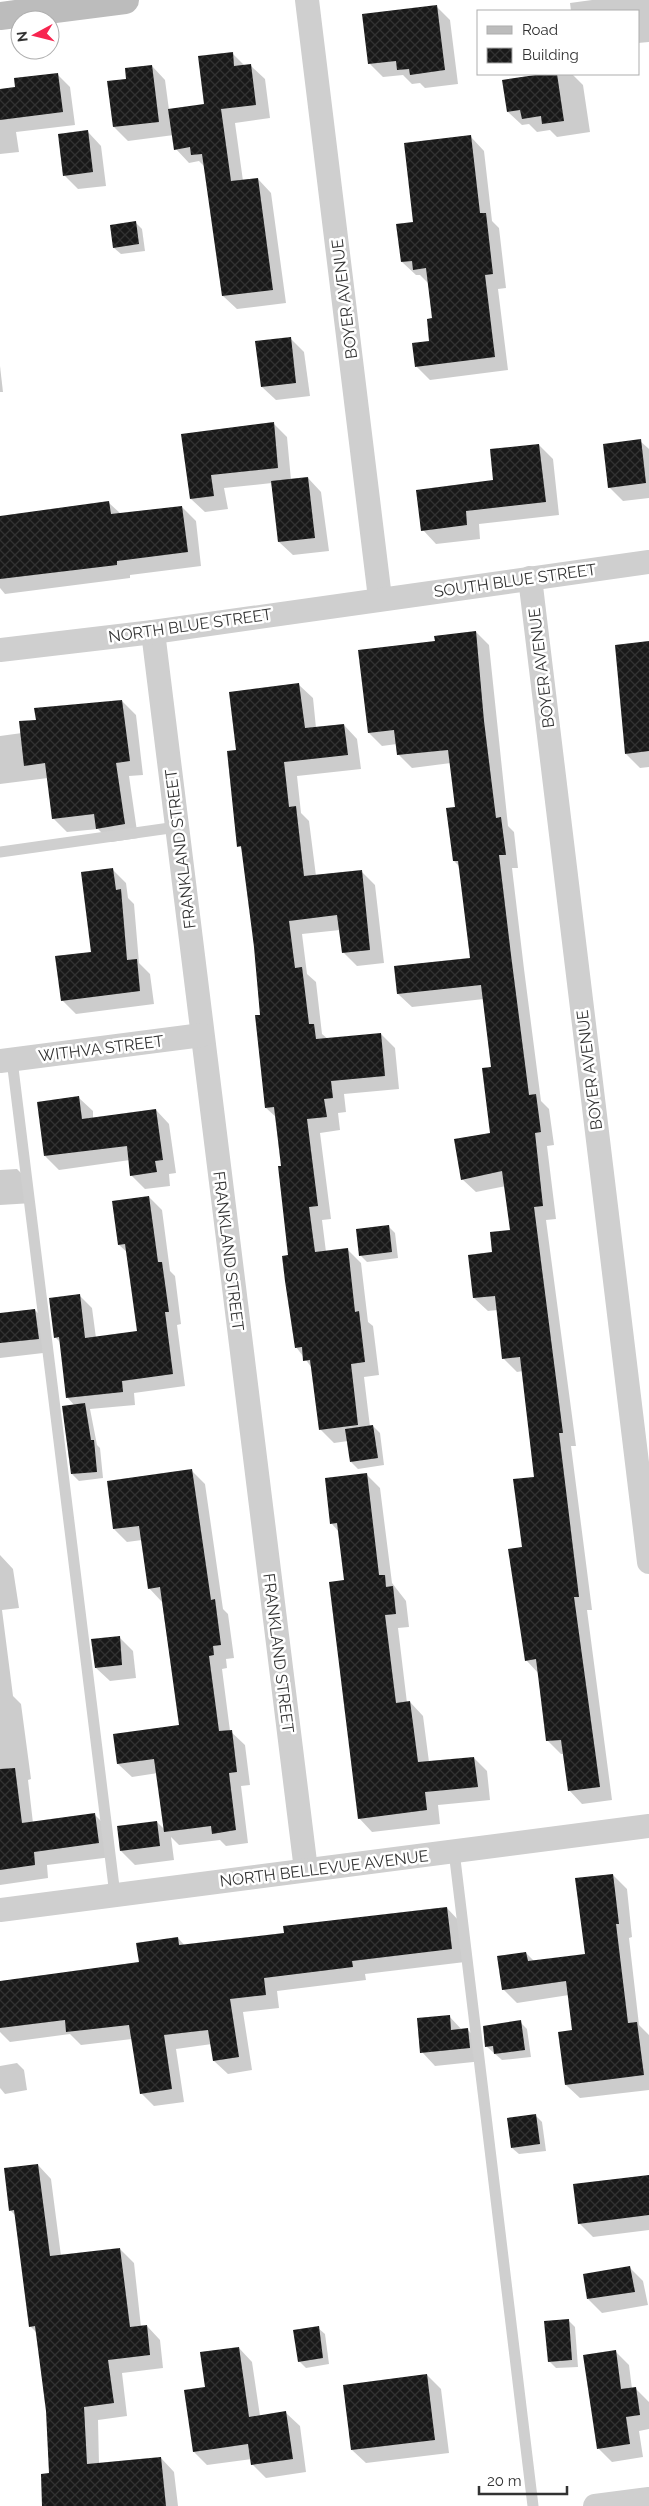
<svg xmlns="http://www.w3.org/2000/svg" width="649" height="2506" font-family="Raleway,sans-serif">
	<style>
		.shadow { fill: #0003 }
		.building { fill: url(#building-cross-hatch) }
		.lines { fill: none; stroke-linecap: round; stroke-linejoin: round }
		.lane { stroke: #cfcfcf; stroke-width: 11 }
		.street { stroke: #cfcfcf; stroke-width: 24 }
		.secondary { stroke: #bcbcbc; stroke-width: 28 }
		.labels { text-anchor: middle; stroke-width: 5; stroke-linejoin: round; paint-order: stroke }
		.street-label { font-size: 16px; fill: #323232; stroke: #fff }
	</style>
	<defs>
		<pattern id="building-cross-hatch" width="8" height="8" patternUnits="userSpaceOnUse" patternTransform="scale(1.25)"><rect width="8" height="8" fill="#191919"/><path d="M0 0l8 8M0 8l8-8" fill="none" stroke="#323232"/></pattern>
	</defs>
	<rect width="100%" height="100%" fill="#fff"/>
	<!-- shadow -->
	<g class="shadow">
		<path d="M592 0H649V42L638 43V11H571L570 3Z"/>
		<path d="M436 6 450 20 458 84 425 88 420 83 412 84 403 75 383 77 370 64Z"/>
		<path d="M232 53 245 66H251L265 79 270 118 235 123 243 181 258 179 271 193 286 303 237 309 223 296 206 168 199 161 189 163 176 149 174 135 128 141 114 127 127 80 152 66 165 80 169 110 205 105Z"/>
		<path d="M57 74 70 87 75 125 16 132 19 152 0 154V90L16 88Z"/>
		<path d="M550 74H572L583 85 590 132 557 137 550 130 537 132 529 124 522 125 508 112 504 81Z"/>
		<path d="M88 132 101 146 106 186 78 189 64 175Z"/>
		<path d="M471 137 484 151 492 221 499 228 506 288 498 289 508 370 430 380 416 366 431 342 433 319 428 283 420 275H416L402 262 414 223Z"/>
		<path d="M135 222 142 229 145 251 121 254 114 248Z"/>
		<path d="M290 338 304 352 310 396 276 400 262 387Z"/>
		<path d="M0 366 3 392H0Z"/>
		<path d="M273 423 287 437 291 480 308 478 321 492 329 551 293 555 279 542 272 483 224 488 228 509 205 512 191 499 182 435Z"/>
		<path d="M640 441 649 449V498L623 501 609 487Z"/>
		<path d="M539 445 553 459 559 515 479 524 480 539 436 544 423 530 495 482Z"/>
		<path d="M109 503 121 514 182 507 196 521 201 566 130 575V578L5 594 0 588V517Z"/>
		<path d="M476 632 489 645 508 826 514 832 518 868H512L524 969 541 1101 549 1109 554 1145 547 1146 556 1219 546 1220 576 1446H571L592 1610H587L612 1800 582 1804 569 1790 564 1754H561L548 1741 539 1674 526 1660 523 1548 536 1478 523 1371 517 1372 504 1359 498 1310 488 1311 474 1298 494 1253 511 1231 506 1186 476 1192 462 1179 491 1134 492 1068 484 999 412 1007 398 994 471 959 460 867 454 861 457 808 451 763 412 768 398 754 397 744 382 746 369 733 436 642Z"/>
		<path d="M649 642V767L640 768 626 754 616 646Z"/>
		<path d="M299 685 313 698 316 728 344 725 357 739 361 769 297 776 301 813 309 821 316 876 361 871 375 885 384 963 357 966 343 952 340 930 302 934 307 974 316 982 322 1034 328 1039 381 1034 395 1048 399 1089 344 1094 346 1112 338 1113 340 1130 320 1133 331 1219 322 1220 326 1252 347 1249 361 1263 368 1322 373 1326 379 1375 364 1377 370 1427 373 1426 380 1433 384 1465 358 1469 351 1462 348 1441 334 1443 320 1429 312 1368 296 1347 283 1167 277 1118 266 1108 262 1016 255 947 243 850 239 846 238 751Z"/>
		<path d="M122 701 136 715 143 775 129 776 138 838 111 842 98 829 67 832 53 818 48 778 0 784V736L22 733 37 721Z"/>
		<path d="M113 870 126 883 128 898 134 904 139 963 150 974 154 1004 76 1014 62 1000 92 953Z"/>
		<path d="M79 1098 93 1111V1119L156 1110 169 1124 176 1173 169 1174 170 1186 145 1189 131 1175 130 1160 59 1170 45 1156Z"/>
		<path d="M17 1169 31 1183 33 1203 0 1205V1170Z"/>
		<path d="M149 1197 162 1210 170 1271 175 1276 181 1324 177 1325 185 1386 134 1393 135 1405 90 1409 97 1445 100 1448 103 1478 79 1481 72 1474 75 1406 67 1397 61 1343 55 1337 79 1295 92 1308 96 1338 138 1332 128 1253 119 1245Z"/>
		<path d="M388 1226 395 1233 398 1258 367 1262 361 1256Z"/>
		<path d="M35 1310 48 1324 52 1352 0 1358V1314Z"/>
		<path d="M192 1471 205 1484 223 1609 228 1614 234 1658 226 1659 227 1668 222 1669 230 1731 245 1745 250 1785 241 1786 248 1843 226 1846 220 1840 179 1845 171 1837 174 1860 135 1865 121 1851 157 1822 165 1830 158 1773 132 1777 118 1764 180 1726 162 1602 149 1588 142 1540 127 1542 114 1529 108 1482Z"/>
		<path d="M366 1474 380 1488 392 1583 406 1601 409 1627 398 1628 407 1703 410 1702 423 1716 429 1762 474 1758 487 1771 490 1800 438 1805 440 1824 372 1832 359 1818 345 1581 339 1532 332 1524Z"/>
		<path d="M0 1555 13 1569 19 1608 2 1610 13 1696 21 1704 31 1779 28 1780 33 1823 95 1815 108 1828 112 1857 47 1865 48 1878 0 1885Z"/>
		<path d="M119 1637 133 1651 136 1678 110 1681 96 1668Z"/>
		<path d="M613 1875 627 1889 632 1937 629 1938 639 2025 649 2035V2090L580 2098 566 2085 573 2031 569 1995 517 2003 503 1989 526 1953 534 1961 586 1955Z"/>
		<path d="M447 1908 460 1922 465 1962 365 1974 366 1980 277 1991 279 2008 243 2012 252 2070 228 2074 214 2061 212 2044 176 2049 184 2102 154 2106 141 2093 132 2039 81 2045 70 2034 10 2042 0 2032V1982L140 1963 178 1938 185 1946 286 1934Z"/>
		<path d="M449 2016 462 2030 467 2029 481 2043 483 2061 435 2066 422 2052Z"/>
		<path d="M520 2022 527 2029 531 2057 502 2060 486 2046Z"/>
		<path d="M17 2063 24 2070 27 2090 5 2094 0 2088V2066Z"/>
		<path d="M535 2115 542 2122 546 2151 519 2154 512 2148Z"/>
		<path d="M38 2165 51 2179 61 2256 120 2249 134 2263 141 2327 147 2326 160 2340 163 2368 122 2373 127 2416 98 2420 99 2464 161 2458 174 2472 178 2506H43L50 2474 48 2411 38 2334 30 2326 16 2216 10 2210Z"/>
		<path d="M649 2176V2230L593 2237 579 2223Z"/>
		<path d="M629 2267 643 2281 648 2305 602 2313 588 2299Z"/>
		<path d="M568 2320 575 2327 578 2367 556 2368 549 2361Z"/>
		<path d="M318 2328 325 2334 329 2364 306 2368 299 2361Z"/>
		<path d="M239 2348 252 2362 260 2416 286 2413 300 2426 306 2472 266 2478 252 2464V2459L207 2465 194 2452 206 2388Z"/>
		<path d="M615 2351 629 2365 632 2389 635 2388 649 2402V2429L639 2431 643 2457 612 2462 598 2448Z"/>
		<path d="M427 2375 441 2389 449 2453 366 2463 352 2450Z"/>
	</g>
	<!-- building -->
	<g class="building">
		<path d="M437 5 445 70 410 75 409 69 397 70 396 61 368 64 362 14Z"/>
		<path d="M233 52 234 66 251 64 256 105 221 109 231 181 258 178 273 290 222 296 202 154 191 155 190 147 174 150 168 109 204 104 198 56Z"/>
		<path d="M152 65 159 122 113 127 107 81 126 79 125 68Z"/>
		<path d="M58 73 63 112 0 120V89L15 87 14 78Z"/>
		<path d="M542 74H557L564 121 542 124 541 116 522 119 520 110 507 112 502 80Z"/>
		<path d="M88 130 93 172 63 176 58 134Z"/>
		<path d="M471 135 480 213H486L493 274 485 275 495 357 415 367 412 343 429 341 427 319 432 318 426 268 413 270 412 261 401 262 396 224 413 222 404 143Z"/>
		<path d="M136 221 139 244 113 248 110 225Z"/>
		<path d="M291 337 296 383 261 387 255 341Z"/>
		<path d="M274 422 278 468 211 475 214 496 190 499 181 434Z"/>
		<path d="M641 439 646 483 608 488 603 444Z"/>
		<path d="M539 444 546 502 466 511 467 525 421 531 416 490 493 480 490 449Z"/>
		<path d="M308 477 315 538 278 542 271 481Z"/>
		<path d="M109 501 111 514 182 506 188 552 117 561V565L0 579V516Z"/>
		<path d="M476 631 484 721 496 818 501 817 506 855H499L511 955 529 1095 536 1094 541 1132 535 1133 543 1206 534 1207 563 1433H559L579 1597H574L600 1787 568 1791 561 1740 546 1741 536 1659 525 1661 508 1549 522 1547 513 1479 534 1477 520 1357 502 1359 495 1296 473 1298 468 1255 492 1252 490 1232 510 1230 502 1171 461 1180 454 1139 490 1133 482 1068 491 1067 481 985 397 994 394 966 470 958 458 861H453L446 808 455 807 448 750 397 755 394 730 368 733 358 650 435 641 434 636Z"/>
		<path d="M649 641V751L625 754 615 645Z"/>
		<path d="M299 683 305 728 344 724 348 755 284 762 289 807 296 806 304 876 362 870 370 950 342 953 337 915 289 921 295 968 302 967 309 1024H314L316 1039 381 1033 385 1076 331 1081 333 1098 324 1099 327 1117 307 1119 318 1206 309 1207 315 1252 348 1248 355 1312 359 1311 365 1362 351 1364 358 1425 319 1430 310 1360 303 1361 302 1347 295 1348 285 1281 282 1256 288 1255 278 1166H281L274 1107 265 1108 255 1015H260L254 947 241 846 237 847 227 751 236 750 229 692Z"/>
		<path d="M122 700 130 761 116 763 125 824 96 829 94 814 52 819 45 763 24 766 19 721 36 720 34 708Z"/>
		<path d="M113 868 116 890 121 889 127 960 137 959 140 991 61 1001 55 956 91 952 81 872Z"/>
		<path d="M79 1096 82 1119 156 1109 163 1160 155 1161 157 1172 130 1176 127 1146 44 1156 37 1102Z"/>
		<path d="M149 1196 158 1262H162L169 1312H165L173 1374 122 1381 123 1392 66 1398 59 1337 54 1338 49 1298 80 1294 85 1338 137 1331 125 1244 118 1245 112 1201Z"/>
		<path d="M389 1225 392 1252 359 1256 356 1229Z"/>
		<path d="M35 1309 39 1339 0 1343V1313Z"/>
		<path d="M85 1403 91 1440H94L97 1472 71 1474 62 1406Z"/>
		<path d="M373 1425 378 1458 350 1462 345 1429Z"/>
		<path d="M192 1469 211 1600 215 1599 221 1645 213 1646 214 1655 209 1656 219 1731 232 1730 237 1772 229 1773 236 1830 212 1834 211 1826 164 1832 154 1759 117 1764 113 1734 179 1725 160 1587 148 1589 139 1526 113 1529 107 1481Z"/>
		<path d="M367 1473 379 1575H385L386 1587 393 1586 396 1614 385 1615 396 1703 410 1701 418 1762 474 1757 478 1787 425 1792 427 1810 358 1819 329 1582 344 1580 337 1523 330 1524 325 1478Z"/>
		<path d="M120 1636 122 1665 95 1668 91 1639Z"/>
		<path d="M15 1768 22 1823 95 1813 99 1843 34 1852 35 1865 0 1870V1769Z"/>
		<path d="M157 1821 160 1846 120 1851 117 1826Z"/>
		<path d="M613 1874 619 1924H616L628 2023 637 2022 644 2075 565 2085 558 2032 572 2030 566 1981 502 1990 497 1956 526 1952 528 1961 585 1954 575 1878Z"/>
		<path d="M447 1907 452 1949 352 1961 353 1967 264 1978 266 1995 230 1999 239 2057 213 2061 208 2030 164 2035 172 2089 140 2094 129 2025 66 2032 65 2020 0 2028V1981L139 1962 136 1943 178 1937 179 1945 284 1933 283 1926Z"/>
		<path d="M450 2015 451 2030 468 2028 470 2048 420 2053 417 2018Z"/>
		<path d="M521 2020 525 2050 494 2054 493 2046 485 2047 483 2026Z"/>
		<path d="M536 2114 540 2144 511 2148 507 2118Z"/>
		<path d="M38 2164 50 2256 120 2248 130 2327 147 2325 150 2355 108 2360 114 2403 84 2407 87 2464 161 2457 166 2506H42L41 2474 49 2473 46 2411 35 2326 29 2327 14 2210 9 2211 4 2168Z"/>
		<path d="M649 2175V2215L578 2224 573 2184Z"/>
		<path d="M630 2266 635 2292 587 2299 583 2274Z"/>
		<path d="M569 2319 572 2360 548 2362 544 2321Z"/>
		<path d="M319 2326 323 2358 298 2362 293 2330Z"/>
		<path d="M239 2347 249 2417 286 2411 293 2459 251 2465 248 2444 193 2452 184 2390 205 2387 200 2352Z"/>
		<path d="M616 2350 621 2389 636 2387 640 2415 626 2417 630 2444 597 2449 583 2355Z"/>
		<path d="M427 2374 435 2440 351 2450 343 2385Z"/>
	</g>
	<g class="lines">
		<!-- lane -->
		<g class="lane">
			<path d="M0 852 177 827"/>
			<path d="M12 1060 115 1895"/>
			<path d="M454 1851 533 2506"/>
		</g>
		<!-- street -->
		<g class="street">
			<path d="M307 0 380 598"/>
			<path d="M530 578 649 1562"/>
			<path d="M153 632 306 1870"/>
			<path d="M0 650 153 632 649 562"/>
			<path d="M0 1061 202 1035"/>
			<path d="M0 1910 649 1826"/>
			<path d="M595 2506 649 2499"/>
		</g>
		<!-- secondary -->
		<path class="secondary" d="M0 16 125 0"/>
	</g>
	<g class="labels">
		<!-- street labels -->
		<g class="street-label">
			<text transform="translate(344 299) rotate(-97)" y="6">BOYER AVENUE</text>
			<text transform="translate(515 580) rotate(-8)" y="6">SOUTH BLUE STREET</text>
			<text transform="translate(190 625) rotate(-8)" y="6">NORTH BLUE STREET</text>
			<text transform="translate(541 668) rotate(-97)" y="6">BOYER AVENUE</text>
			<text transform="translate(180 849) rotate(-97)" y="6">FRANKLAND STREET</text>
			<text transform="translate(101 1048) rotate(-7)" y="6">WITHVA STREET</text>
			<text transform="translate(589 1070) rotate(-97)" y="6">BOYER AVENUE</text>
			<text transform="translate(229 1251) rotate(83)" y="6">FRANKLAND STREET</text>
			<text transform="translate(279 1653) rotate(83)" y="6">FRANKLAND STREET</text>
			<text transform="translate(324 1868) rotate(-7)" y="6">NORTH BELLEVUE AVENUE</text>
		</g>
	</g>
	<!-- legend -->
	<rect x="477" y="10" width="162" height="65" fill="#ffffff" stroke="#adadad"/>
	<rect x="487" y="26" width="25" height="8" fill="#bcbcbc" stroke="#adadad"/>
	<text x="522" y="35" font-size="15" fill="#323232">Road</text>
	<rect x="487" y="48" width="25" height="15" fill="url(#building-cross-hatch)" stroke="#adadad"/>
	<text x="522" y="60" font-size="15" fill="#323232">Building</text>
	<!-- north arrow -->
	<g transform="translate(35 35) rotate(263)"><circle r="24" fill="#ffffff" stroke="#adadad"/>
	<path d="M0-4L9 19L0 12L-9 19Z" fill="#f7254f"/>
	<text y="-8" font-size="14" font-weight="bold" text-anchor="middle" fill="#323232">N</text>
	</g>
	<!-- scale -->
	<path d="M479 2486v8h88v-8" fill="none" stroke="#323232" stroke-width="2.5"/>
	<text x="487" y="2486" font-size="15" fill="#323232" stroke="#ffffff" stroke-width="4" paint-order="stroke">20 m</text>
</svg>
